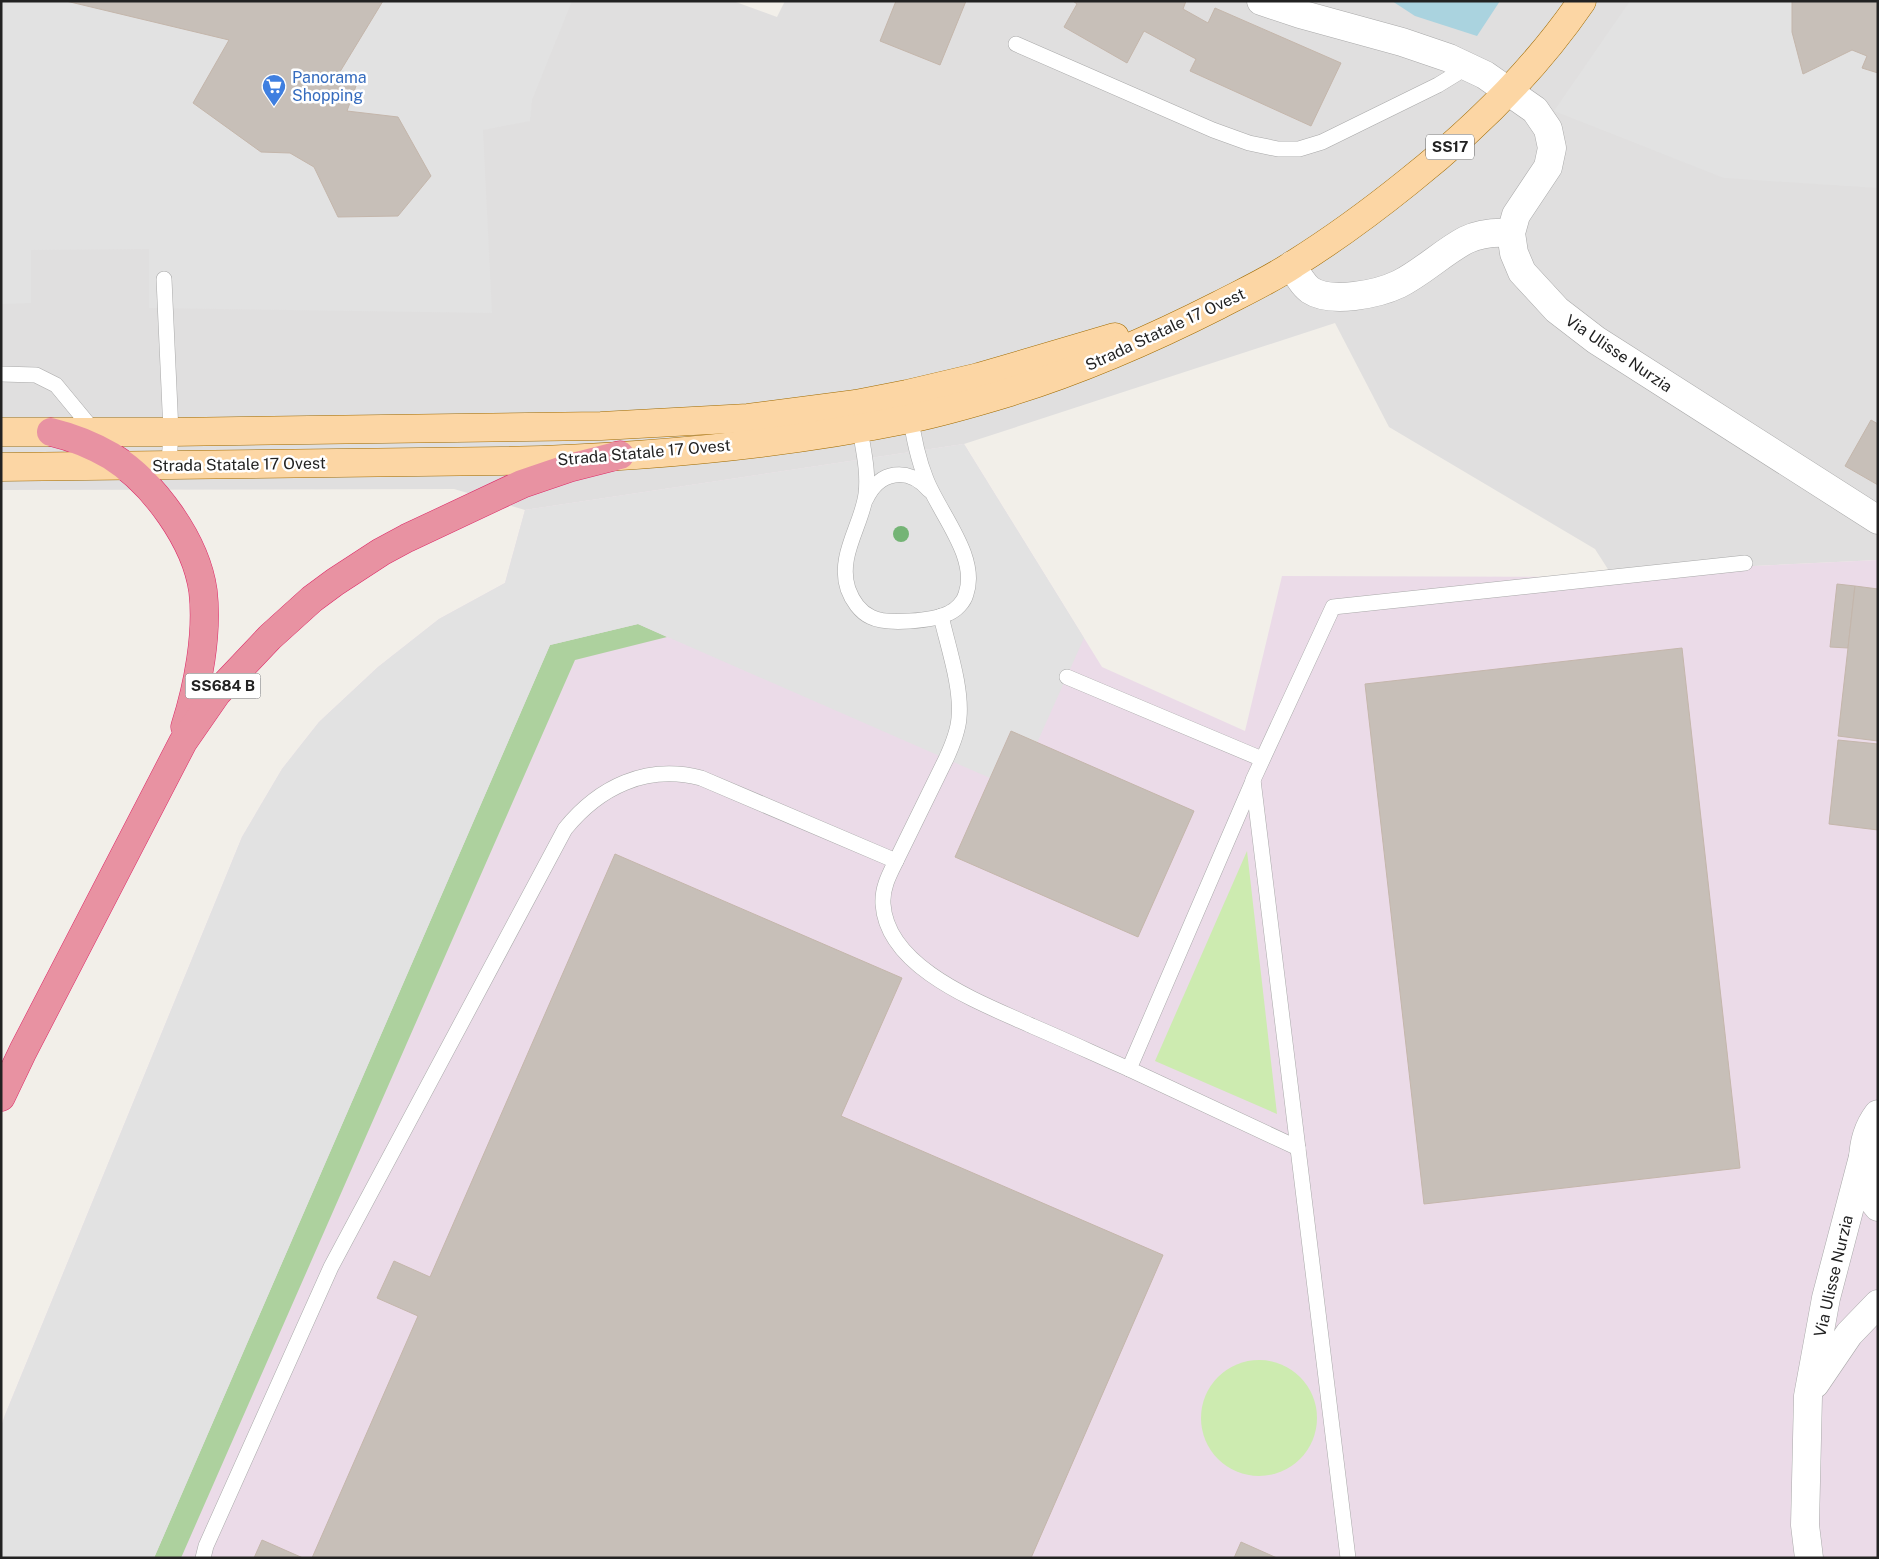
<svg xmlns="http://www.w3.org/2000/svg" width="1879" height="1559" font-family="'Public Sans',sans-serif">
	<style>
		.residential { fill: #e0dfdf }
		.industrial { fill: #ebdbe8 }
		.grass { fill: #cdebb0 }
		.forest { fill: #add19e }
		.parking { fill: #e2e2e2 }
		.water { fill: #aad3df }
		.building { fill: #c7bfb8; stroke: #c4b6ab }
		.lines { fill: none; stroke-linecap: round; stroke-linejoin: round }
		.lane-casing { stroke: #a9a9a9; stroke-width: 16 }
		.street-casing { stroke: #a9a9a9; stroke-width: 29 }
		.primary-casing { stroke: #a06b00; stroke-width: 29 }
		.highway-casing { stroke: #dc2a67; stroke-width: 29 }
		.lane { stroke: #fff; stroke-width: 15 }
		.street { stroke: #fff; stroke-width: 28 }
		.primary { stroke: #fcd6a4; stroke-width: 28 }
		.highway { stroke: #e892a2; stroke-width: 28 }
		.tree { fill: #74b475 }
		.labels { text-anchor: middle; stroke-width: 5; stroke-linejoin: round; paint-order: stroke }
		.shield { fill: #fff; stroke: #646464; stroke-width: 1 }
		.shield-label { font-size: 15px; font-weight: bold; fill: #222 }
		.shop-label { font-size: 16px; fill: #366cbe; stroke: #fff; text-anchor: start }
		.street-label { font-size: 16px; fill: #222; stroke: #fff }
	</style>
	<rect width="100%" height="100%" fill="#f2efe9"/>
	<!-- residential -->
	<path class="residential" d="M1 1H733L777 17 785 1H1878V560L1754 566 1613 577 1595 549 1389 427 1335 323 964 444 525 510 454 489 1 490Z"/>
	<!-- industrial -->
	<path class="industrial" d="M964 444 1102 667 1245 731 1282 576 1613 577 1754 566 1878 560V1558H1V1427L5 1415 242 837 282 769 319 722 378 667 439 619 505 583 525 510Z"/>
	<!-- grass -->
	<g class="grass">
		<path d="M1247 851 1277 1114 1155 1061Z"/>
		<circle cx="1259" cy="1418" r="58"/>
	</g>
	<!-- forest -->
	<path class="forest" d="M638 624 667 637 575 660 181 1558H154L550 645Z"/>
	<!-- parking -->
	<g class="parking">
		<path d="M1 1H66L229 40 193 103 261 152 290 153 314 167 338 217 397 216 431 176 398 117 347 111 356 86 338 75 383 1H572L532 100 530 121 483 130 492 313 149 308V249L31 250V303L1 304Z"/>
		<path d="M1630 1H1792V32L1803 73 1852 50 1867 56 1863 68 1878 73V188L1724 178 1554 111Z"/>
		<path d="M964 444 1084 638 1037 743 1010 732 990 778 638 624 550 645 154 1558H1V1427L5 1415 242 837 282 769 319 722 378 667 439 619 505 583 525 510Z"/>
	</g>
	<!-- water -->
	<path class="water" d="M1392 1H1500L1477 36 1415 16Z"/>
	<!-- building -->
	<g class="building">
		<path d="M66 1H383L338 75 356 86 347 111 398 117 431 176 398 216 338 217 314 167 290 153 261 152 193 103 229 40Z"/>
		<path d="M896 1H966L940 65 880 41Z"/>
		<path d="M1073 1H1186L1183 9 1208 23 1215 8 1341 63 1311 126 1190 71 1196 59 1144 31 1127 63 1064 27 1077 4Z"/>
		<path d="M1792 1H1878V73L1862 68 1867 56 1852 50 1803 74 1792 32Z"/>
		<path d="M1871 420 1878 424V485L1845 466Z"/>
		<path d="M1837 584 1855 586 1848 648 1830 647Z"/>
		<path d="M1855 586 1878 589V741L1838 736Z"/>
		<path d="M1682 648 1740 1168 1424 1204 1365 684Z"/>
		<path d="M1011 731 1194 811 1138 937 955 857Z"/>
		<path d="M1838 740 1878 744V830L1829 824Z"/>
		<path d="M615 854 902 978 841 1116 1163 1255 1031 1558H312L418 1316 377 1298 394 1261 430 1277Z"/>
		<path d="M262 1540 303 1558H254Z"/>
		<path d="M1241 1542 1277 1558H1234Z"/>
	</g>
	<g class="lines">
		<!-- lane casing -->
		<g class="lane-casing">
			<g id="lane">
				<path d="M1016 44 1213 130 1249 143 1278 149H1299L1322 142 1438 85 1456 74 1464 64"/>
				<path d="M164 279 171 432 169 464"/>
				<path d="M1 374 36 375 56 385 94 431"/>
				<path d="M859 422C862 446 869 469 866 494 862 525 837 556 848 589 852 600 860 612 871 617 886 625 934 621 949 613 956 610 964 602 966 594 979 557 939 513 926 479 918 459 913 435 910 413"/>
				<path d="M866 499C879 471 908 466 929 490"/>
				<path d="M1067 677 1262 759"/>
				<path d="M1253 781 1129 1069 1298 1148"/>
				<path d="M896 861C889 875 882 888 883 904 887 969 982 1003 1032 1026 1065 1040 1097 1055 1129 1069"/>
				<path d="M203 1558 206 1546 331 1267 565 829C599 787 646 764 701 778L896 861 946 759C952 746 958 732 959 718 962 687 948 647 941 616"/>
				<path d="M1348 1558 1253 780 1333 607 1745 563"/>
			</g>
		</g>
		<!-- street casing -->
		<g class="street-casing">
			<g id="street">
				<path d="M1261 1 1300 14 1402 42 1449 58 1485 75 1535 110 1548 129 1552 148 1548 167 1516 215 1511 233 1514 253 1522 272 1557 310 1596 340 1878 520"/>
				<path d="M1292 265C1297 274 1302 284 1310 290 1331 304 1378 294 1399 284 1423 272 1443 252 1466 240 1480 233 1495 232 1511 233"/>
				<path d="M1878 1114C1859 1139 1857 1183 1878 1207"/>
				<path d="M1815 1384 1849 1334 1878 1304"/>
				<path d="M1809 1558 1805 1525 1808 1396 1826 1298 1863 1157"/>
			</g>
		</g>
		<!-- primary casing -->
		<g class="primary-casing">
			<g id="primary">
				<path d="M1 432H171L601 426 748 418 856 404 907 394 979 377 1115 337"/>
				<path d="M1 467 501 461C638 458 776 446 909 419 943 412 977 402 1010 392 1084 369 1150 340 1219 305 1244 292 1270 280 1294 264 1334 239 1372 211 1408 182 1475 129 1534 71 1582 1"/>
			</g>
		</g>
		<!-- highway casing -->
		<g class="highway-casing">
			<g id="highway">
				<path d="M51 432C72 437 92 445 111 456 154 483 196 541 203 591 208 634 198 686 185 727"/>
				<path d="M1 1097 23 1051 183 742 217 693 270 637 312 599 335 582 381 552 407 538 522 484 569 468 620 455"/>
			</g>
		</g>
		<!-- lane -->
		<use href="#lane" class="lane"/>
		<!-- street -->
		<use href="#street" class="street"/>
		<!-- primary -->
		<use href="#primary" class="primary"/>
		<!-- highway -->
		<use href="#highway" class="highway"/>
	</g>
	<!-- trees -->
	<circle class="tree" cx="901" cy="534" r="8"/>
	<!-- icons -->
	<defs>
		<g id="supermarket-pin" transform="scale(1.25)"><path d="M0 17L-7.5 6A9.5 9.5 0 1 1 7.5 6Z" fill="#3f7fe0" stroke="#fff"/><path d="M-6-5.5h2.5l.6 2H6L4.5 2H-2.5L-4.4-4H-6ZM-1.5 3.2a1.3 1.3 0 1 0 .1 0ZM3 3.2a1.3 1.3 0 1 0 .1 0Z" fill="#fff"/></g>
	</defs>
	<g fill-rule="evenodd">
		<use href="#supermarket-pin" x="274" y="86"/>
	</g>
	<g class="labels">
		<!-- shield labels -->
		<g class="shield">
			<rect x="1426" y="134.5" width="48" height="25" rx="4"/>
			<rect x="185.5" y="673.5" width="75" height="25" rx="4"/>
		</g>
		<g class="shield-label">
			<text x="1450" y="152">SS17</text>
			<text x="223" y="691">SS684 B</text>
		</g>
		<!-- shop labels -->
		<g class="shop-label">
			<text x="292" y="83">Panorama<tspan x="292" dy="18">Shopping</tspan></text>
		</g>
		<!-- street labels -->
		<g class="street-label">
			<text transform="translate(1165 329) rotate(-25)" y="6">Strada Statale 17 Ovest</text>
			<text transform="translate(1619 353) rotate(34)" y="6">Via Ulisse Nurzia</text>
			<text transform="translate(644 452) rotate(-5)" y="6">Strada Statale 17 Ovest</text>
			<text transform="translate(239 464) rotate(-1)" y="6">Strada Statale 17 Ovest</text>
			<text transform="translate(1833 1276) rotate(-77)" y="6">Via Ulisse Nurzia</text>
		</g>
	</g>
	<!-- border -->
	<rect width="1879" height="1559" fill="none" stroke="#222222" stroke-width="5"/>
</svg>
